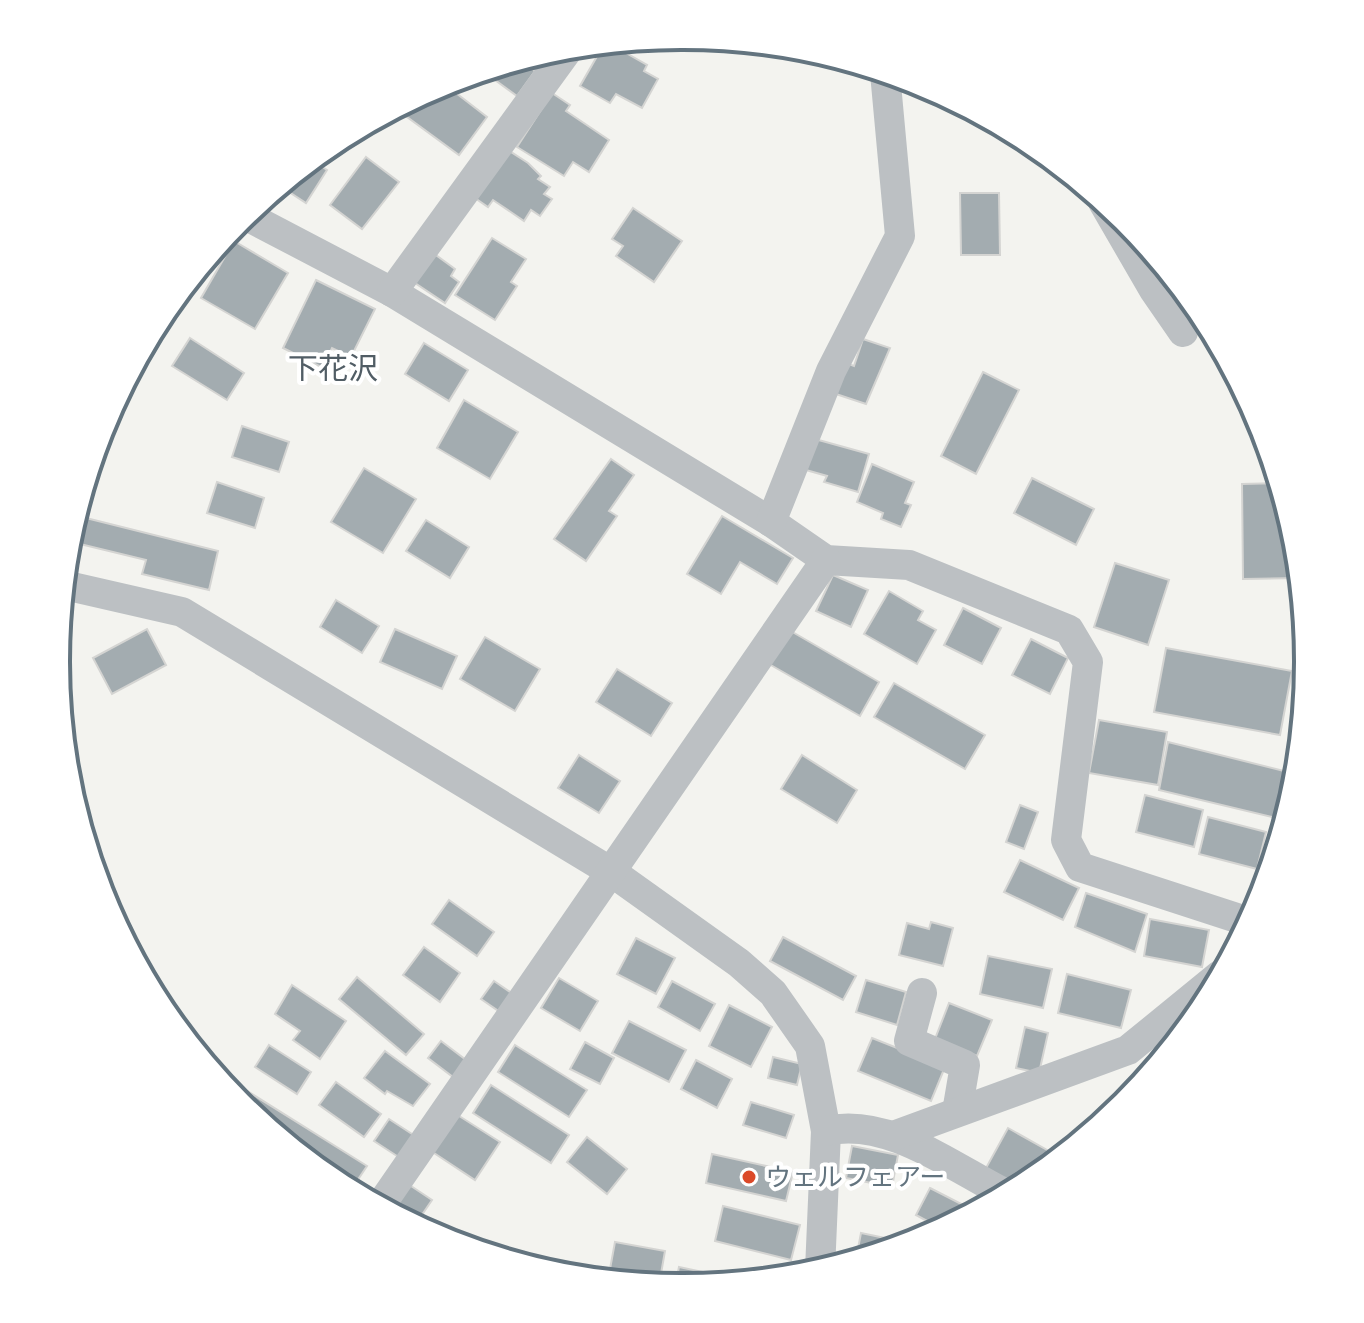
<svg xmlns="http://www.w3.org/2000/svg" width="1364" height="1323" font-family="'Fira Sans','Noto Sans JP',sans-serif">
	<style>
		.building { fill: #a3acb0; stroke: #d4d4d2; stroke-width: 2 }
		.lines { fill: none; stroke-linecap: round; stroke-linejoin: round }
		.minor { stroke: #bcc0c3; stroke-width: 30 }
		.poi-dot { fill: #db4928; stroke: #fff; stroke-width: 3 }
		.labels { text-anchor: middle; stroke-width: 8; stroke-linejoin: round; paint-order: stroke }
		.poi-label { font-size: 26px; fill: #63747f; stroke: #fff; text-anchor: start }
		.quarter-label { font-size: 30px; fill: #515d65; stroke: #fff }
		.rim { fill: none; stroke: #63747f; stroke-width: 4 }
	</style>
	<rect width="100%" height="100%" fill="#f3f3ef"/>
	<!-- building -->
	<g class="building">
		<path d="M612 45 647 65 644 71 658 79 642 108 616 94 610 103 580 86 603 46 609 50Z"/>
		<path d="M520 60 535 71 517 96 484 72 477 83 468 76Z"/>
		<path d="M443 83 487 117 459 155 403 114 416 98Z"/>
		<path d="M552 93 570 105 566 111 609 140 589 172 573 162 564 176 517 147Z"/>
		<path d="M505 148 528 163 541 176 538 179 550 187 544 194 552 199 540 216 531 210 524 221 493 200 488 207 472 196Z"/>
		<path d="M366 157 399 182 362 229 330 205Z"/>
		<path d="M312 160 327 170 306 203 280 186Z"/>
		<path d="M960 193H999L1000 255H961Z"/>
		<path d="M633 208 682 241 654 282 616 256 623 246 612 239Z"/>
		<path d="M226 236 209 267 203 263Z"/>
		<path d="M492 238 526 259 511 282 517 286 495 320 455 295Z"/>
		<path d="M234 241 288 273 255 329 201 298Z"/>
		<path d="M429 250 455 269 451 276 459 282 445 303 409 279Z"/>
		<path d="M316 280 375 309 351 357 332 348 323 368 283 348Z"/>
		<path d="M190 338 244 373 227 400 172 366Z"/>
		<path d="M863 339 890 348 866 404 836 394 846 363 854 366Z"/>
		<path d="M424 343 468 370 449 401 405 374Z"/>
		<path d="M983 372 1019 390 976 474 941 456Z"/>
		<path d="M464 400 518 432 490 479 437 448Z"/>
		<path d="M242 426 289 442 279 472 232 457Z"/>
		<path d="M815 439 869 454 858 492 824 482 827 476 806 470Z"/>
		<path d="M611 459 634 475 609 511 617 516 586 561 554 539Z"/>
		<path d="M872 464 914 482 905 503 911 505 901 527 881 519 883 513 857 502Z"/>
		<path d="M364 468 416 499 383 553 331 522Z"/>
		<path d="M1032 478 1094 509 1076 545 1014 513Z"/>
		<path d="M217 482 264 498 255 528 207 513Z"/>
		<path d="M1278 483 1296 540 1299 578 1243 579 1242 484Z"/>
		<path d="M722 516 793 558 777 584 740 562 721 594 687 574Z"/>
		<path d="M86 518 218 551 209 590 142 574 146 560 80 544Z"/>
		<path d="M426 520 469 547 450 578 406 551Z"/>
		<path d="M1115 563 1169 580 1148 645 1094 627Z"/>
		<path d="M833 575 868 590 851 627 816 611Z"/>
		<path d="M889 591 923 611 918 620 936 630 917 664 864 634Z"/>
		<path d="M336 600 379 626 362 653 320 627Z"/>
		<path d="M963 608 1001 628 982 664 944 645Z"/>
		<path d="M147 629 166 665 112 694 93 658Z"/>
		<path d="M395 629 457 656 442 689 380 662Z"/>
		<path d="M789 630 879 682 860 716 769 664Z"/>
		<path d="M485 637 540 669 515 711 460 679Z"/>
		<path d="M1031 639 1068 658 1050 694 1012 675Z"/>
		<path d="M1166 648 1292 671 1280 735 1154 712Z"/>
		<path d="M617 669 672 703 651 736 596 702Z"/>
		<path d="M894 683 985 735 965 769 874 717Z"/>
		<path d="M1099 720 1167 732 1158 785 1089 773Z"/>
		<path d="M1168 742 1296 774 1285 820 1159 790Z"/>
		<path d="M579 755 620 781 599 813 558 788Z"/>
		<path d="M802 755 857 790 837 823 781 789Z"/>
		<path d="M1145 795 1203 810 1194 847 1136 832Z"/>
		<path d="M1020 805 1038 812 1024 849 1006 842Z"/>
		<path d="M1208 817 1266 832 1257 869 1199 854Z"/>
		<path d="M1275 837 1279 838 1262 893 1259 891Z"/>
		<path d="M1020 860 1079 888 1063 920 1004 892Z"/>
		<path d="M1086 893 1147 914 1135 952 1075 927Z"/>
		<path d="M449 900 494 932 477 956 432 924Z"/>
		<path d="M1150 919 1209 930 1202 967 1144 956Z"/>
		<path d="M931 922 953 928 943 966 899 955 907 923 929 929Z"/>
		<path d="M783 937 856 976 843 1000 770 961Z"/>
		<path d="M636 938 675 958 656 994 617 974Z"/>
		<path d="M424 947 460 973 440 1002 403 975Z"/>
		<path d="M988 956 1052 969 1043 1008 980 994Z"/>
		<path d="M1067 974 1131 990 1121 1028 1058 1013Z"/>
		<path d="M357 977 424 1034 406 1055 339 999Z"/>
		<path d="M559 978 598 1001 580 1031 541 1008Z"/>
		<path d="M866 980 906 992 897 1025 856 1012Z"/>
		<path d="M494 981 513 994 500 1012 481 999Z"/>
		<path d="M672 981 715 1004 700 1031 658 1007Z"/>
		<path d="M292 985 346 1021 320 1059 293 1040 300 1031 275 1014Z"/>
		<path d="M949 1003 992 1020 977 1056 935 1039Z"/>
		<path d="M729 1005 772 1027 751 1067 709 1046Z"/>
		<path d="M629 1021 686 1050 669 1082 612 1053Z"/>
		<path d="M1025 1027 1048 1033 1039 1073 1016 1068Z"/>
		<path d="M1183 1029 1184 1031 1160 1060 1154 1053Z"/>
		<path d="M872 1038 945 1067 931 1101 858 1071Z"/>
		<path d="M441 1041 466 1060 453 1077 428 1058Z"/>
		<path d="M585 1042 614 1058 600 1084 570 1069Z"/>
		<path d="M269 1045 311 1072 297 1094 255 1067Z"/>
		<path d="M515 1045 587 1090 569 1117 498 1072Z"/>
		<path d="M385 1051 430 1084 413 1106 387 1091 385 1094 364 1078Z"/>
		<path d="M773 1057 802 1064 797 1085 768 1078Z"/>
		<path d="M696 1060 732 1079 717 1108 681 1089Z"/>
		<path d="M209 1067 367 1166 351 1190 334 1181 239 1103Z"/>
		<path d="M336 1082 381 1114 364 1137 319 1105Z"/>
		<path d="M491 1085 569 1135 551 1163 473 1113Z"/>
		<path d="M751 1102 794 1115 786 1138 743 1125Z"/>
		<path d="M456 1114 500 1142 475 1180 431 1151Z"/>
		<path d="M389 1119 415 1136 400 1158 374 1141Z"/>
		<path d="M1008 1128 1056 1155 1050 1165 1020 1187 986 1168Z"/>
		<path d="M587 1137 627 1169 607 1194 567 1162Z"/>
		<path d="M852 1146 898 1155 892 1187 846 1178Z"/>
		<path d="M712 1154 793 1172 786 1201 706 1183Z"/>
		<path d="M408 1184 432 1200 415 1225 390 1211Z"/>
		<path d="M930 1188 975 1211 942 1229 916 1215Z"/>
		<path d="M723 1206 800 1225 791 1260 715 1241Z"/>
		<path d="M861 1233 909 1243 856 1259Z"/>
		<path d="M615 1242 665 1251 659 1285 608 1280Z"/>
		<path d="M679 1267 731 1278 730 1282 675 1286Z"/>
	</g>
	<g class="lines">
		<!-- minor -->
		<g class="minor">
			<path d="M1103 202 1154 290 1183 332"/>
			<path d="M245 215 392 292 771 522 826 560 909 565 1069 630 1088 662 1066 840 1080 867 1249 922"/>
			<path d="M392 292 570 47"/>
			<path d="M771 522 831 371 900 236 885 73"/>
			<path d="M64 585 182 612 613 873 739 963 773 993 810 1046 826 1131 820 1270"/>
			<path d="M922 993 909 1041 965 1065 957 1112"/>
			<path d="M826 1131C887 1116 954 1168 1006 1194"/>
			<path d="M893 1136 1128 1050 1220 975"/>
			<path d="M380 1206 826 560"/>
		</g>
	</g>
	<!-- markers -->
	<circle class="poi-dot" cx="749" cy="1177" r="8"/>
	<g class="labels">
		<!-- poi labels -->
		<g class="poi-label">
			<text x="765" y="1186">ウェルフェアー</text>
		</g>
		<!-- quarter labels -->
		<g class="quarter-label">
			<text x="333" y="379">下花沢</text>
		</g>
	</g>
	<!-- crop -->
	<path d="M0 0H1364V1323H0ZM681 50H683A611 611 0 0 1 1294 661V662A611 611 0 0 1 683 1273H681A611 611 0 0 1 70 662V661A611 611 0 0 1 681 50Z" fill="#fff" fill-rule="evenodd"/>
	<path class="rim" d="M681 50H683A611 611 0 0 1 1294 661V662A611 611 0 0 1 683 1273H681A611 611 0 0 1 70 662V661A611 611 0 0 1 681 50Z"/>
</svg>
